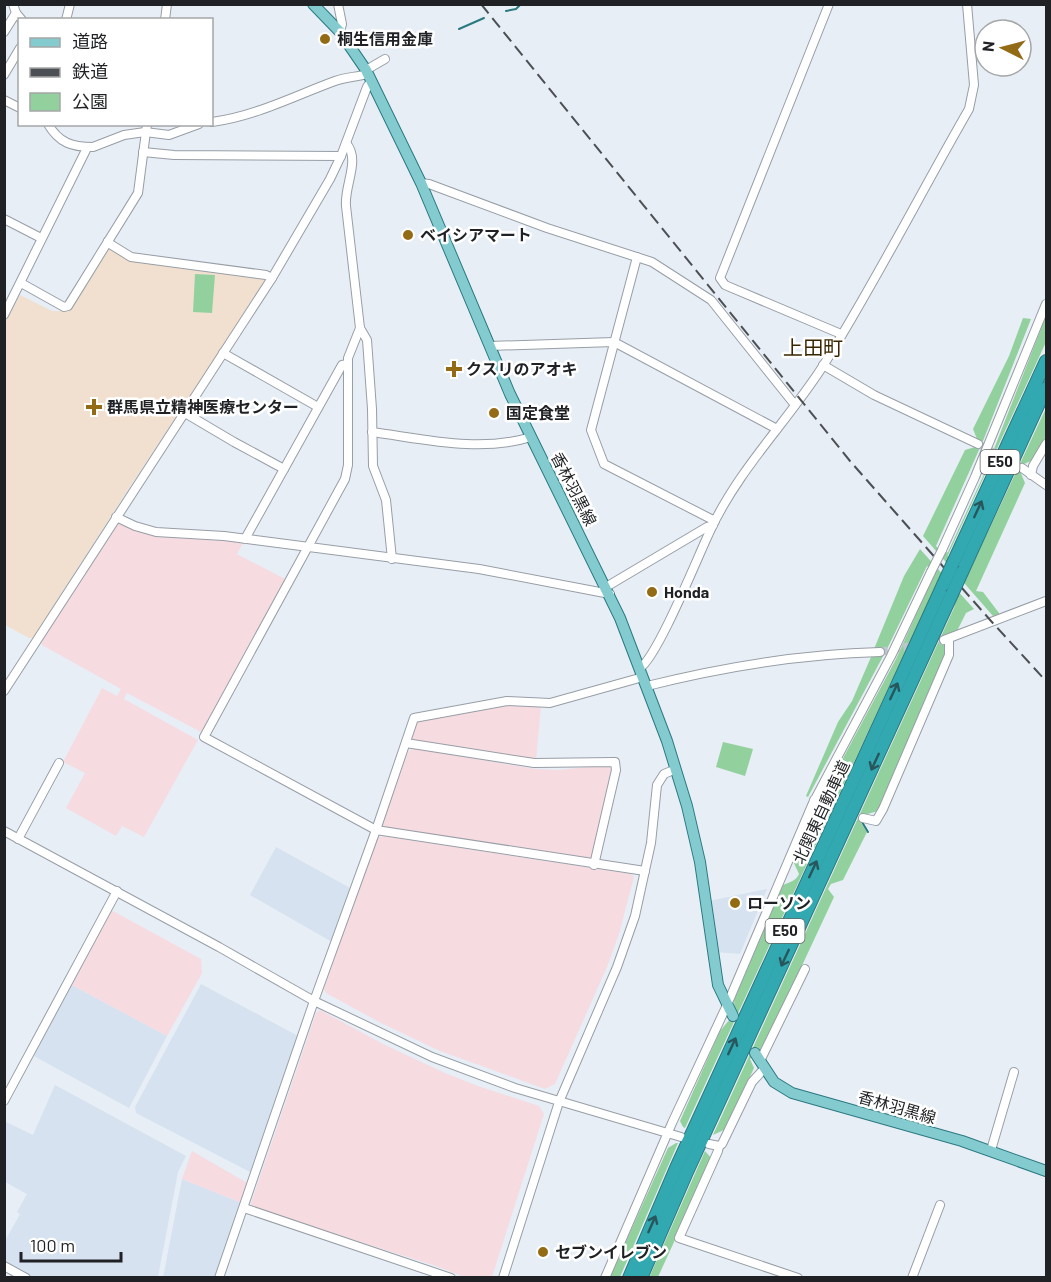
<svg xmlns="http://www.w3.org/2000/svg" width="1051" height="1282" font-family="Barlow,'Noto Sans JP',sans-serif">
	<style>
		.built { fill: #d6e2f0 }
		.industrial { fill: #f6dbe1 }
		.medical { fill: #f1e0cf }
		.green { fill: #92d19e }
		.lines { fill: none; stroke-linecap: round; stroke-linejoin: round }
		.stream { stroke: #297a7e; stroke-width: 2 }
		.minor-tunnel { stroke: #bfc5cc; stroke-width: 8; stroke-dasharray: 8 4; stroke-linecap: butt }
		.minor-casing { stroke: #989ea6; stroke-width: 10 }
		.major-casing { stroke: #2b7980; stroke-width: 12 }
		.highway-casing { stroke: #2b7980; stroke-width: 14 }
		.minor { stroke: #fff; stroke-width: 8 }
		.major { stroke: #84cbd0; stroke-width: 10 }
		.highway { stroke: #32a8b1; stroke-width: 12 }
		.rail { stroke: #4c4f53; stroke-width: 2; stroke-dasharray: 12 6; stroke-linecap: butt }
		.minor-bridge-casing { stroke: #989ea6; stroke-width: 10; stroke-linecap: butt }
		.highway-bridge-casing { stroke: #2b7980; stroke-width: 14; stroke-linecap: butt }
		.minor-bridge { stroke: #fff; stroke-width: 8 }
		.highway-bridge { stroke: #32a8b1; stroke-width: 12 }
		.oneway { stroke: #27575c }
		.poi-dot { fill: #946b15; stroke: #fff; stroke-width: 2 }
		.labels { text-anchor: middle; stroke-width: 5; stroke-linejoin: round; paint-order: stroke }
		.shield { fill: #fff; stroke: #626466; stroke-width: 1.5 }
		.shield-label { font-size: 15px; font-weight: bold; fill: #1f2124 }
		.poi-label { font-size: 16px; font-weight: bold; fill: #1f2124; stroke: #fff; text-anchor: start }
		.street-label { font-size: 16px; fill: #1f2124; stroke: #fff }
		.quarter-label { font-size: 20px; fill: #392600; stroke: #fff }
	</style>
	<rect width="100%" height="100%" fill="#e7eef6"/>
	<!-- built -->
	<g class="built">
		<path d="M276 847 352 889 332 942 250 895Z"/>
		<path d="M767 889 740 954 716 952 709 901Z"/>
		<path d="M70 984 167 1036 129 1108 32 1055Z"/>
		<path d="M201 984 300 1037 252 1173 136 1113 135 1107Z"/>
		<path d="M55 1085 186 1156 178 1172 158 1277H28L5 1264V1241L20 1214 17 1212 27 1194 5 1182 4 1121 33 1135Z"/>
		<path d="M182 1179 242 1203 216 1277 163 1278Z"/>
	</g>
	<!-- industrial -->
	<g class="industrial">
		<path d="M118 520 133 527 244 541 237 554 287 580 201 732 127 693 124 699 198 740 144 837 122 826 116 836 66 808 85 773 63 762 102 688 117 696 121 689 42 645 41 640Z"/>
		<path d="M508 704 541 706 536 761 410 740 417 720Z"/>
		<path d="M413 748 535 769 558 770 608 765 612 769 592 856 588 859 384 828 382 823 408 752Z"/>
		<path d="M383 836 631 874 634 877 619 934 607 967 555 1084 545 1089 440 1051 381 1023 326 993 324 989 361 881 378 838Z"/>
		<path d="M111 910 201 959 202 973 167 1036 70 984Z"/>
		<path d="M320 1010 383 1044 445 1073 478 1086 539 1106 544 1114 492 1277H464L436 1266 253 1208 251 1203 316 1013Z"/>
		<path d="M192 1151 249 1184 242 1203 182 1179Z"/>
	</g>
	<!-- medical -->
	<path class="medical" d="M107 249H110L128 260 263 278 266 281 129 488 33 638H29L5 625 4 325 20 295 52 311H70Z"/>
	<!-- green -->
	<g class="green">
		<path d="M195 274 215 275 212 313 193 312Z"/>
		<path d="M1046 316V342L948 555V559L966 579 1046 408V437L1031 461 1024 464 1020 471 1025 483 976 591 983 592 999 613V614L993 616 923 536 965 450 975 447 977 439 973 429 1009 356 1023 318 1031 319 983 441 936 546 943 554 948 552 985 472Z"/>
		<path d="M920 549 974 609 966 613 957 631 944 636 943 645H945L946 654 878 811 864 815 861 823 867 832 843 880 831 884 828 889 834 897 764 1047 758 1051 757 1050 750 1059 754 1068 726 1129 713 1135 954 608 957 597 939 578 685 1128 683 1127 680 1121 720 1031 735 1013 734 1000 783 885C790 882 796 881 799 874L793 861 813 815 826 812 829 805 825 792 896 659 935 573 927 566 889 645 808 797 806 796 838 722 852 701 871 657 880 656 881 648 874 649 904 576Z"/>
		<path d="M723 742 753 749 745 776 716 767Z"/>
		<path d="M676 1143H678L620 1277H610L668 1148Z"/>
		<path d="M705 1151 712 1159 658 1277 649 1278Z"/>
	</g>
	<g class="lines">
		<!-- stream -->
		<g class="stream">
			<path d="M506 11 516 9 521 4"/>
			<path d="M459 29 484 18"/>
			<path d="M862 822 868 832"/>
		</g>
		<!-- minor-tunnel -->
		<g class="minor-tunnel">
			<path d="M978 444 1006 459"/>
			<path d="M880 652 943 640"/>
		</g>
		<!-- minor casing -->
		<g class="minor-casing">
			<g id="minor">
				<path d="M13 4 16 13 22 20"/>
				<path d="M338 4 342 24 340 32"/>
				<path d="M829 4 720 278 725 285 841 334"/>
				<path d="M66 20 70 4"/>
				<path d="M165 20 167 4"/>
				<path d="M4 32 16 13"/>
				<path d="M366 70 385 59"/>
				<path d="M4 75 20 48"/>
				<path d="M4 100 20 108"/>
				<path d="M212 122C256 116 294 96 335 81 346 77 357 77 367 74"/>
				<path d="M48 124C59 143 72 147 93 147L124 135 145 132 169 135 199 124"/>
				<path d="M346 143C361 160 344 185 346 206L360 328 367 340 372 409 373 466 386 500 392 559"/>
				<path d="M143 152 174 155 341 156"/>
				<path d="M421 183 429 184 547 228 652 262 711 300 795 405"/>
				<path d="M4 219 41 238"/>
				<path d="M108 241 110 244 131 257 266 275 272 278"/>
				<path d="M637 257 591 430 604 464 715 521"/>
				<path d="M21 283 64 307 68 306 138 193 147 124"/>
				<path d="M4 315 86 150V147"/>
				<path d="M360 328 348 358V465L345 479 204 737 376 830 645 871"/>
				<path d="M490 346 614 342 777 429"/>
				<path d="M223 353 318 407"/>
				<path d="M823 365 874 395 978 444"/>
				<path d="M185 413 234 442 284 469"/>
				<path d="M372 432C424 439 480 453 531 437"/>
				<path d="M1022 468 1046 485"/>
				<path d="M1031 475 1033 466 1046 444"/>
				<path d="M116 517 135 526 156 532 224 536 479 569 610 594"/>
				<path d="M245 539 342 365 348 364"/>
				<path d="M942 550 975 477 1046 304"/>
				<path d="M606 587 707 527 713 525"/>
				<path d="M944 640 1046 601"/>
				<path d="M640 668C658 656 698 556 710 531 738 470 787 422 823 366 875 283 920 194 969 109L974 85 967 4"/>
				<path d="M647 686C723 667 802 654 880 652"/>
				<path d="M4 691 272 278 330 179 341 156 367 87 371 81"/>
				<path d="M406 743 534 763 615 762 616 770 594 865"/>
				<path d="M814 800 828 807"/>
				<path d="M863 818 876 821 883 809 949 655V639"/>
				<path d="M4 831 219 947 314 1001 432 1057 515 1088 681 1137"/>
				<path d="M18 839 59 763"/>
				<path d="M760 1061 805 969"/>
				<path d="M4 1101 117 891"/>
				<path d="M709 1144 719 1146 722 1144 752 1082 764 1069"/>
				<path d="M719 1146 718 1151 679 1238 798 1278"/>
				<path d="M991 1150 1014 1072"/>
				<path d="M244 1208 451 1278"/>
				<path d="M4 1266 26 1278"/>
				<path d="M219 1278 314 1001 376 830 414 718 507 701 550 703 643 677"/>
				<path d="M503 1278 559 1102 617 967 635 916 651 843 657 785 664 774 676 769"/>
				<path d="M605 1278 672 1123 727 1005 813 803 891 656 931 572"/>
				<path d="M912 1278 940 1205"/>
			</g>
		</g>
		<!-- major casing -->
		<g class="major-casing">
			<g id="major">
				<path d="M313 4 340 32 366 70 421 183 510 394 620 618 667 741 687 806 700 862 718 985 733 1016"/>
				<path d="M755 1053 774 1082 792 1093 962 1141 1046 1171"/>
			</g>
		</g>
		<!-- highway casing -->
		<g class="highway-casing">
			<g id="highway">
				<path d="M953 563 1046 361"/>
				<path d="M962 572 1046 388"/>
				<path d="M629 1278 676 1168 943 585"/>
				<path d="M641 1278 687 1172 952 594"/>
			</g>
		</g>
		<!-- minor -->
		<use href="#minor" class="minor"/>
		<!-- major -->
		<use href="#major" class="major"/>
		<!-- highway -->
		<use href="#highway" class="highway"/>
		<!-- rail -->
		<path class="rail" d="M481 4 850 461 991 621 1046 681"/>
		<!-- minor-bridge casing -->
		<g class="minor-bridge-casing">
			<path id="minor-bridge" d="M931 572 942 550"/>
		</g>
		<!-- highway-bridge casing -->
		<g class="highway-bridge-casing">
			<g id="highway-bridge">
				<path d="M943 585 953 563"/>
				<path d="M952 594 962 572"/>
			</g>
		</g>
		<!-- minor-bridge -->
		<use href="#minor-bridge" class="minor-bridge"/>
		<!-- highway-bridge -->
		<use href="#highway-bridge" class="highway-bridge"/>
	</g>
	<!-- one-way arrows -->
	<defs><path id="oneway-shaft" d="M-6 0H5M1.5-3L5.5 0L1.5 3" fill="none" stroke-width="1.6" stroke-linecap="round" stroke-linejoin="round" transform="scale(1.5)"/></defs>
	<g class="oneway">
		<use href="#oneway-shaft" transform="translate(978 509) rotate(-65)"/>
		<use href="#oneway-shaft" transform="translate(894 691) rotate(-65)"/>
		<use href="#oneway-shaft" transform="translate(875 762) rotate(115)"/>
		<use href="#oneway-shaft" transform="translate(813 869) rotate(-65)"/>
		<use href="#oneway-shaft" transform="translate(785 958) rotate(115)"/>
		<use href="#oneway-shaft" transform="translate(732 1046) rotate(-65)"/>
		<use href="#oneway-shaft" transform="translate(652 1224) rotate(-66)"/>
	</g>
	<!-- markers -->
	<g class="poi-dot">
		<circle cx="325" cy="39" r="6"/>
		<circle cx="408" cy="235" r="6"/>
		<path d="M451 360h6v6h6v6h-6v6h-6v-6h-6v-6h6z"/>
		<path d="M91 398h6v6h6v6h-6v6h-6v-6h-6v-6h6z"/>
		<circle cx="494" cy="413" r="6"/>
		<circle cx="652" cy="592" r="6"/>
		<circle cx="735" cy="903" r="6"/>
		<circle cx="543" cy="1252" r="6"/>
	</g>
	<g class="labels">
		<!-- shield labels -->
		<g class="shield">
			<rect x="980.5" y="450" width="39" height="24" rx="4.5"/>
			<rect x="765.5" y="919" width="39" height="24" rx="4.5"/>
		</g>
		<g class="shield-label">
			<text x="1000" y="467">E50</text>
			<text x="785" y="936">E50</text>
		</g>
		<!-- poi labels -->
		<g class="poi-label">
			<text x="337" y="45">桐生信用金庫</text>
			<text x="420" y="241">ベイシアマート</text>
			<text x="466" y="375">クスリのアオキ</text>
			<text x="107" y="413">群馬県立精神医療センター</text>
			<text x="506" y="419">国定食堂</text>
			<text x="664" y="598">Honda</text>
			<text x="747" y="909">ローソン</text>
			<text x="555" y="1258">セブンイレブン</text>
		</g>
		<!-- street labels -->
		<g class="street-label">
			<text transform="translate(574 489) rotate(63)" y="6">香林羽黒線</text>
			<text transform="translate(821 812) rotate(-65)" y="6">北関東自動車道</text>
			<text transform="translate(897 1107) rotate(16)" y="6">香林羽黒線</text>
		</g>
		<!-- quarter labels -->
		<g class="quarter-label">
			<text x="813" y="355">上田町</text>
		</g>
	</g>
	<!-- border -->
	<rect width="1051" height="1282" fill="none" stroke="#1f2124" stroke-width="12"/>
	<!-- legend -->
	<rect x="18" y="18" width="195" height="108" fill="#ffffff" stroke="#a5a6a7" stroke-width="1.5"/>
	<rect x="30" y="38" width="30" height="9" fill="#84cbd0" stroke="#a5a6a7" stroke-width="1.5"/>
	<text x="72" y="48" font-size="18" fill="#1f2124">道路</text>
	<rect x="30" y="68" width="30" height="9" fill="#4c4f53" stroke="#a5a6a7" stroke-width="1.5"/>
	<text x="72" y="78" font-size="18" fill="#1f2124">鉄道</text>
	<rect x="30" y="93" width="30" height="18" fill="#92d19e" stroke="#a5a6a7" stroke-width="1.5"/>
	<text x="72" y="108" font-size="18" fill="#1f2124">公園</text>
	<!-- north arrow -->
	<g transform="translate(1003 48) rotate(276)"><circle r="28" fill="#ffffff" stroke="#a5a6a7" stroke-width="1.5"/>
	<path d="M0-4.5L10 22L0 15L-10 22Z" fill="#946b15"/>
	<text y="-9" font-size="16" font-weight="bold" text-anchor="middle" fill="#1f2124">N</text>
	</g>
	<!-- scale -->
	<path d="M21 1252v9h100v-9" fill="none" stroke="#1f2124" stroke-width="3"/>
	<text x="30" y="1252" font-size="18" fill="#1f2124" stroke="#ffffff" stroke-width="4.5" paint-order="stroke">100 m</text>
</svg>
